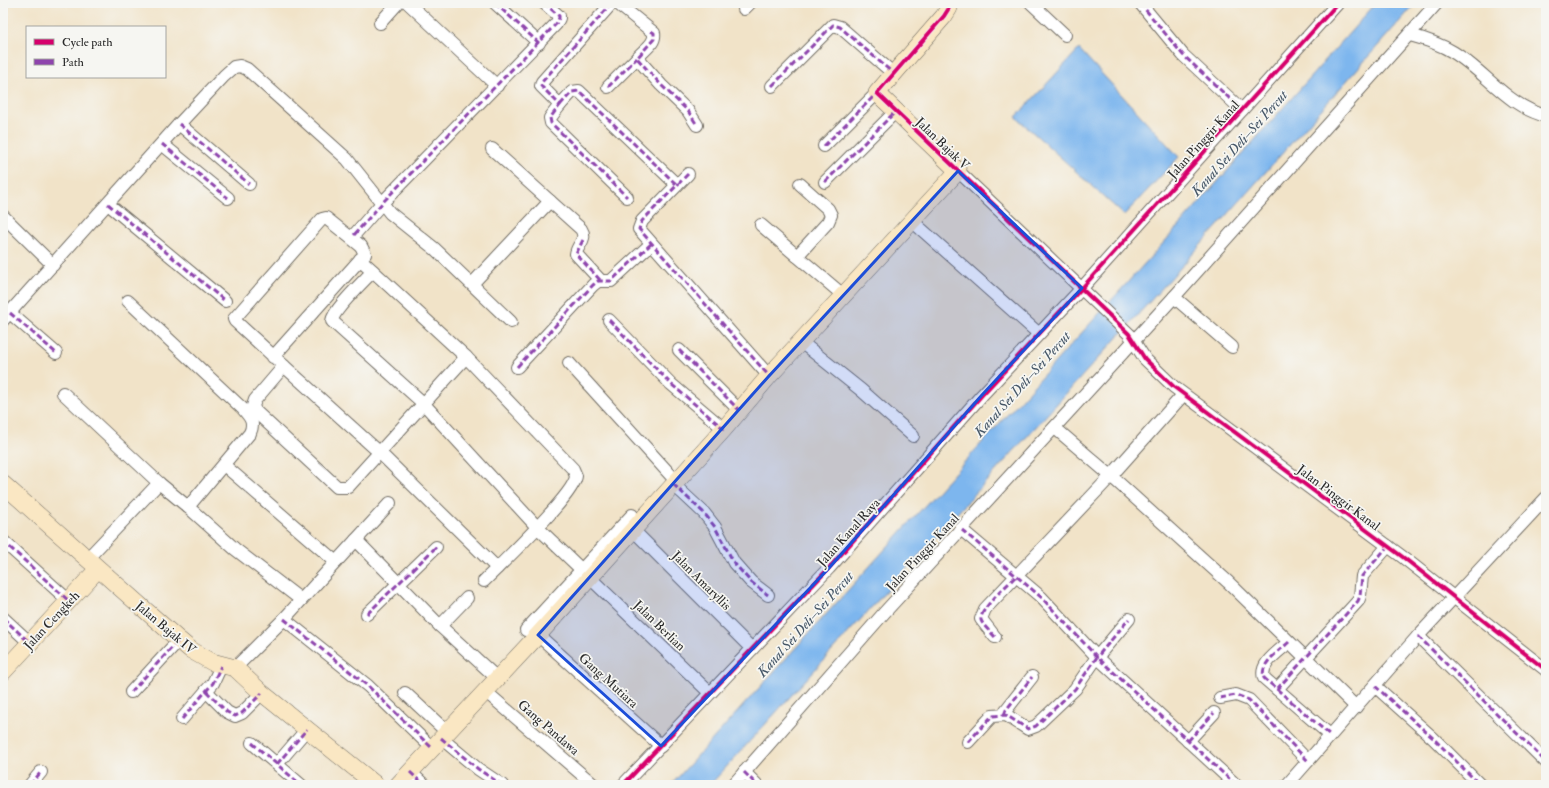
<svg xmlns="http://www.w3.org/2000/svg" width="1549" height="788" font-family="'IM FELL Double Pica',serif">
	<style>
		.water { fill: #7db6ee; stroke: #54708c }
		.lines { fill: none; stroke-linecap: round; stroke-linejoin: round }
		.street-casing { stroke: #706b62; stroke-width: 14 }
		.secondary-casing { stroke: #706b62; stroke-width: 18 }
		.street { stroke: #fff; stroke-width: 12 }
		.secondary { stroke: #fae7c3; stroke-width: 17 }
		.quiet { stroke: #8e44ad; stroke-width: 3; stroke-dasharray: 6 3; stroke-linecap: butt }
		.cycleway-casing { stroke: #f6f6f2; stroke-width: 6 }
		.cycleway { stroke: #d6006c; stroke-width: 4 }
		.marked { fill: #1d4ed8; fill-opacity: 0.2; stroke: #1d4ed8; stroke-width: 3; stroke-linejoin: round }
		.labels { text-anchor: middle; stroke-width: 3.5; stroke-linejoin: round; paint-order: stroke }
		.street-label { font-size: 13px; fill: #2b2b2b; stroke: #f6f6f2 }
		.water-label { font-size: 14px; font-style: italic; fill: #456; stroke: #f6f6f2 }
	</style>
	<rect width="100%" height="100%" fill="#f6f6f2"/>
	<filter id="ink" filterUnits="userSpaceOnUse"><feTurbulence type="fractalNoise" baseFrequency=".025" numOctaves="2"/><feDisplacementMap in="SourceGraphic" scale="8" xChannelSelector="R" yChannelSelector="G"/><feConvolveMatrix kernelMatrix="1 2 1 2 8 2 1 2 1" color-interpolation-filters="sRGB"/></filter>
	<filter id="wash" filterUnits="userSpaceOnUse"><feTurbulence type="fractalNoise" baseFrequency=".012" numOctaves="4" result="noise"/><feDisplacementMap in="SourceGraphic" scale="16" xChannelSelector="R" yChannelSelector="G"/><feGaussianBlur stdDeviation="0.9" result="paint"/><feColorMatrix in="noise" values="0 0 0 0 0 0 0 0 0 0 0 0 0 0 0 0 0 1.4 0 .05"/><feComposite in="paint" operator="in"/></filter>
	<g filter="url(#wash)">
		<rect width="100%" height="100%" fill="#f1e3c8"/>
		<!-- water -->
		<g class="water">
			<path d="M1376 3H1416L1174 275 710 785H671L1167 239Z"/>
			<path d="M1079 49 1179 157 1124 215 1016 117Z"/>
		</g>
	</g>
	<g filter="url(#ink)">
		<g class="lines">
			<!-- street casing -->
			<g class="street-casing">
				<g id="street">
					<path d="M408 3 497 86"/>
					<path d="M495 3 539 43"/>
					<path d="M612 3 542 82 541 86 560 105 550 118 551 123 627 197"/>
					<path d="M617 3 654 33C656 44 643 50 637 58L661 85 688 111 697 125"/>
					<path d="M1031 3 1065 35"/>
					<path d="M1140 3 1183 55 1242 110"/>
					<path d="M744 9 750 3"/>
					<path d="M380 23 398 3"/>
					<path d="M1410 35C1425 39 1440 44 1453 52 1486 72 1507 106 1546 116"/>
					<path d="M772 86 833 25 840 27 894 74"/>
					<path d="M608 87 637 58"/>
					<path d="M560 105 572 92 579 91 677 185"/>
					<path d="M179 124 249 184"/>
					<path d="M162 144 228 198"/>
					<path d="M824 146 877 93"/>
					<path d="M492 149 581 229C588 240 577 244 576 254L601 281"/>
					<path d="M958 171 1129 334 1145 359 1174 387 1404 558 1546 670"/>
					<path d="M688 174 642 221 639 229 769 376"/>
					<path d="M825 182 896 111"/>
					<path d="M800 184 828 209 831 215 828 222 797 256 843 295"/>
					<path d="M108 204 225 301"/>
					<path d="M3 216 53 265"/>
					<path d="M912 221 1038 333"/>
					<path d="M761 225 797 256"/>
					<path d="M354 235 383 202 556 24 559 18V16L544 3"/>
					<path d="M373 271C364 281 333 310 332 321L423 403 537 527 710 693"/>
					<path d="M472 284 550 201"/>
					<path d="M1174 297 1232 347"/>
					<path d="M10 313 56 353"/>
					<path d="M3 320 179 124 224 76 234 67 240 66 247 69 347 159 390 213 435 249 511 322"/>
					<path d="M609 320 671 384 724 429"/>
					<path d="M801 342 861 390 913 436"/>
					<path d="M679 350 739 410"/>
					<path d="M273 357 365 254 361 246 326 218 322 219 234 319 235 321 284 366 255 400 253 406 255 411 337 487H348L466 357 360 259"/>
					<path d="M466 357 573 469 576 476C575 494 501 564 484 581"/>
					<path d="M569 363 676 481"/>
					<path d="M284 366 379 452 497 568"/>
					<path d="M517 367 593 285 598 281H611L651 244"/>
					<path d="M63 393 159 483"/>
					<path d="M1055 428 1111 476 1228 582 1356 707"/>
					<path d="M224 465 336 562"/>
					<path d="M673 484 704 513 715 527 734 563 751 582 768 595"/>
					<path d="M188 507 235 549 300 599"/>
					<path d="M633 530 752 649"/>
					<path d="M962 530 1041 597 1097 657 1236 785"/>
					<path d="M356 540 390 503"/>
					<path d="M3 541 69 601"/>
					<path d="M87 559 159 483 188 507 250 433C255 422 250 417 243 409L128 301"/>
					<path d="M367 614 436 547"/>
					<path d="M3 618 29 642"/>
					<path d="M284 619 368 686 432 748"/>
					<path d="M440 626 498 679"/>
					<path d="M526 630 632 515"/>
					<path d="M538 635 661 746"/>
					<path d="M1418 636 1546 762"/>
					<path d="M995 637 981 619 985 609 1111 476 1183 395"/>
					<path d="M1289 642C1280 651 1259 663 1264 678L1330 735"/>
					<path d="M235 668 284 619 356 540 440 626 467 598"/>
					<path d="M1375 686 1433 738 1480 785"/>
					<path d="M1277 689 1358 601 1360 596 1362 576 1388 546"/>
					<path d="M206 691 227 712 235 716 242 713 262 693"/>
					<path d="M485 691 594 785"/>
					<path d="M131 692 179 640"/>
					<path d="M405 693 447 732"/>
					<path d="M1220 698 1236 695 1249 700 1308 761"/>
					<path d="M1004 715 1006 710 1032 677"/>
					<path d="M182 719 213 683 221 666"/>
					<path d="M441 738 478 769 502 785"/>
					<path d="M1188 741 1214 713"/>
					<path d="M968 742 992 716 1006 715 1028 729 1036 726 1075 689 1097 657 1129 619"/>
					<path d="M252 743 301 785"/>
					<path d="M277 764 307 729"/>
					<path d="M410 772 424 785"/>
					<path d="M744 772 757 785"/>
					<path d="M30 785 41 772"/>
					<path d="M623 785 829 568 982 395 1082 288 1338 3"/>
					<path d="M733 785 884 613 1174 297 1437 3"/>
					<path d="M1287 785 1418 636 1546 498"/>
				</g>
			</g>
			<!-- secondary casing -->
			<g class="secondary-casing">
				<g id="secondary">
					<path d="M3 484 179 640 191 650 212 662 235 668 262 693 376 785"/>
					<path d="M3 672 98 569"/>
					<path d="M398 785 538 635 724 429 769 376 958 171 877 93 944 16 949 8V3"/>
				</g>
			</g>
			<!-- street -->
			<use href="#street" class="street"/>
			<!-- secondary -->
			<use href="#secondary" class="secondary"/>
			<!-- quiet -->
			<g class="quiet">
				<path d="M495 3 539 43"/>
				<path d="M612 3 542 82 541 86 560 105 550 118 551 123 627 197"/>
				<path d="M1140 3 1183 55 1242 110"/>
				<path d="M651 31 654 33V39L637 58 661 85 688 111 697 125"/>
				<path d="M772 86 833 25 840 27 894 74"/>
				<path d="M608 87 637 58"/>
				<path d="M560 105 572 92 579 91 677 185"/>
				<path d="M179 124 249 184"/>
				<path d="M162 144 228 198"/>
				<path d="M824 146 877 93"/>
				<path d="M688 174 642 221 639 229 769 376"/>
				<path d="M825 182 896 111"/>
				<path d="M108 204 225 301"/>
				<path d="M354 235 383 202 556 24 559 18V16L544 3"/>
				<path d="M583 240 576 254 601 281"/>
				<path d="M10 313 56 353"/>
				<path d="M609 320 671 384 724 429"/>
				<path d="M679 350 739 410"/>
				<path d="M517 367 593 285 598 281H611L651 244"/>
				<path d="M673 484 704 513 715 527 734 563 751 582 768 595"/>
				<path d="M962 530 1041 597 1097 657 1236 785"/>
				<path d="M3 541 69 601"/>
				<path d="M367 614 436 547"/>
				<path d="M3 618 29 642"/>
				<path d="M284 619 368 686 432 748"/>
				<path d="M1418 636 1546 762"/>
				<path d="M995 637C991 632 983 626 981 620 979 609 1009 584 1016 576"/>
				<path d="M1289 642C1280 651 1259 663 1264 678L1330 735"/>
				<path d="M1375 686 1433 738 1480 785"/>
				<path d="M1277 689 1358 601 1360 596 1362 576 1388 546"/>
				<path d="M206 691 227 712 235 716 242 713 262 693"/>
				<path d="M131 692 179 640"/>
				<path d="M1220 698 1236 695 1249 700 1308 761"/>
				<path d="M1004 715 1006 710 1032 677"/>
				<path d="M182 719 213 683 221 666"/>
				<path d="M441 738 478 769 502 785"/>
				<path d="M1188 741 1214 713"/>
				<path d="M968 742 992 716 1006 715 1028 729 1036 726 1075 689 1097 657 1129 619"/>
				<path d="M252 743 301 785"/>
				<path d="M277 764 307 729"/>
				<path d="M410 772 424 785"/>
				<path d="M744 772 757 785"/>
				<path d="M30 785 41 772"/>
			</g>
			<!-- cycleway casing -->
			<g class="cycleway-casing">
				<g id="cycleway">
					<path d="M949 3V8L944 16 877 93 1129 334 1145 359 1174 387 1404 558 1546 670"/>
					<path d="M623 785 829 568 982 395 1082 288 1338 3"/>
				</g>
			</g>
			<!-- cycleway -->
			<use href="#cycleway" class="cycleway"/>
		</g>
	</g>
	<!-- marked area -->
	<path class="marked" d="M958 171 1082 288 982 395 829 568 661 746 538 635 769 376Z"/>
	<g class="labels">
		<!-- street labels -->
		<g class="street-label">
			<text transform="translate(1203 139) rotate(-48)" y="5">Jalan Pinggir Kanal</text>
			<text transform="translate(943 143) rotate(44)" y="5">Jalan Bajak V</text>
			<text transform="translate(1339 497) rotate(37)" y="5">Jalan Pinggir Kanal</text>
			<text transform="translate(848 532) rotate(-48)" y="5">Jalan Kanal Raya</text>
			<text transform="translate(922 552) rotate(-47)" y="5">Jalan Pinggir Kanal</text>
			<text transform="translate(702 580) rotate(45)" y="5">Jalan Amaryllis</text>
			<text transform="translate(51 620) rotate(-47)" y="5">Jalan Cengkeh</text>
			<text transform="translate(660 625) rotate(44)" y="5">Jalan Berlian</text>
			<text transform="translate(166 627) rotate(40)" y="5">Jalan Bajak IV</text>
			<text transform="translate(609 680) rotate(42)" y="5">Gang Mutiara</text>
			<text transform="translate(549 727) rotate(41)" y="5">Gang Pandawa</text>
		</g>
		<!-- water labels -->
		<g class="water-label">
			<text transform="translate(1239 143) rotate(-48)" y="5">Kanal Sei Deli–Sei Percut</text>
			<text transform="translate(1022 384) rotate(-48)" y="5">Kanal Sei Deli–Sei Percut</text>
			<text transform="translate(805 624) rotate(-48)" y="5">Kanal Sei Deli–Sei Percut</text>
		</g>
	</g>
	<!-- margin -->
	<rect width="1549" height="788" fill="none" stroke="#f6f6f2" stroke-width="16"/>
	<!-- legend -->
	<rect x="26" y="26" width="140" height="52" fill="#f6f6f2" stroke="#a5a5a2"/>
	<rect x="34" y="39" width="20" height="6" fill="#d6006c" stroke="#a5a5a2"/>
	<text x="62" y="46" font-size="12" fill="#2b2b2b">Cycle path</text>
	<rect x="34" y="59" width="20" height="6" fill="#8e44ad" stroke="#a5a5a2"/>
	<text x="62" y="66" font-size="12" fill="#2b2b2b">Path</text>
</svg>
